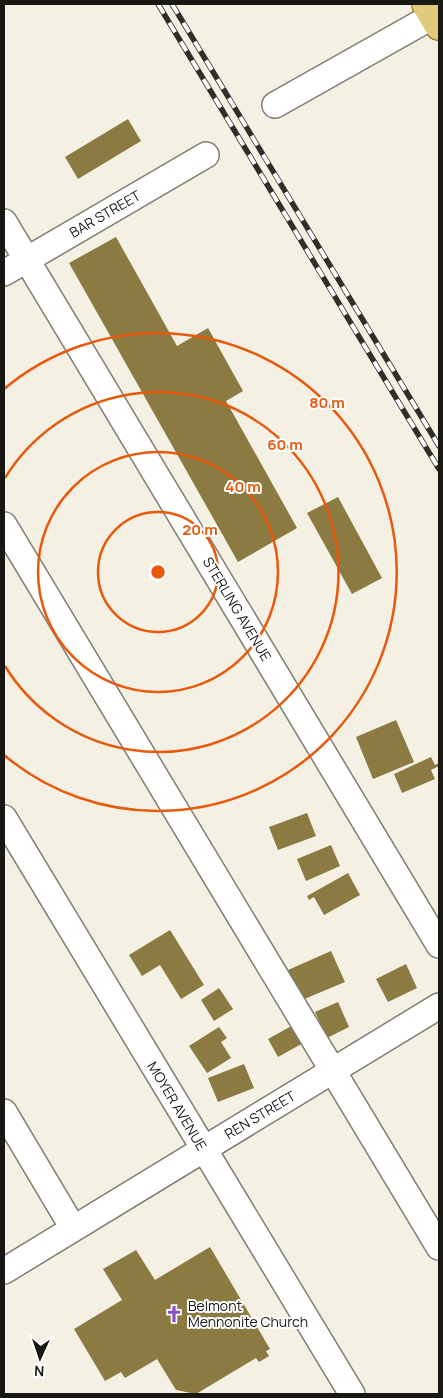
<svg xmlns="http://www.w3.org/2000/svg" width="443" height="1398" font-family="Manrope,sans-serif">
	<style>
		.building { fill: #8b7a41 }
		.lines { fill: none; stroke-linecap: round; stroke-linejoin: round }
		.minor-casing { stroke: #807d71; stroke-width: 28 }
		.major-casing { stroke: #8c761a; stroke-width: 30 }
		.minor { stroke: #fff; stroke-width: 25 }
		.major { stroke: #dfcb79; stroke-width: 28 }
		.rail-casing { stroke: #302e28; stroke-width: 5.5 }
		.rail { stroke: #fff; stroke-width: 4; stroke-dasharray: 11; stroke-linecap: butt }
		.ring { fill: none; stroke: #e8590c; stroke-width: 2.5 }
		.labels { text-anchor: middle; stroke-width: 4; stroke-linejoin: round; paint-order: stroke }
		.street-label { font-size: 14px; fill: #181712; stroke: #fff }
		.poi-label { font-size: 14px; fill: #181712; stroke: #fff; text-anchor: start }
		.centre { fill: #e8590c; stroke: #fff; stroke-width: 2.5 }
		.ring-label { font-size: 15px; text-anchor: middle; font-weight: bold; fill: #e8590c; stroke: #fff; stroke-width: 4; stroke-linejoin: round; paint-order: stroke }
	</style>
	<rect width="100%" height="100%" fill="#f4f0e3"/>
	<!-- building -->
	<g class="building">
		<path d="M128 119 141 141 78 179 65 157Z"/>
		<path d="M116 237 177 346 208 328 243 391 226 401 297 528 238 562 69 263Z"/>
		<path d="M338 497 382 578 352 594 307 513Z"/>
		<path d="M396 720 414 762 373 779 356 737Z"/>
		<path d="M431 757 435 765 439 763V766L431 770 435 779 402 793 394 774Z"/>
		<path d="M307 813 316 836 278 850 269 827Z"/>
		<path d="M331 845 340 866 306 881 297 859Z"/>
		<path d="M348 873 360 895 324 915 314 897 309 900 307 896Z"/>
		<path d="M170 930 204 985 181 999 160 965 142 976 129 955Z"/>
		<path d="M331 951 345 982 302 1000 288 970Z"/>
		<path d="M406 964 417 988 388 1002 376 979Z"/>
		<path d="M219 988 233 1009 214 1021 201 1000Z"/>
		<path d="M338 1002 349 1027 327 1038 315 1012Z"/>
		<path d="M295 1024 305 1042 278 1057 268 1039Z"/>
		<path d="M219 1027 227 1038 221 1042 231 1058 207 1073 189 1046Z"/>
		<path d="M244 1064 254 1088 218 1102 208 1078Z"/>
		<path d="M210 1247 270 1349 266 1351 269 1356 259 1362 256 1358 196 1394 176 1390 157 1359 125 1378 121 1372 105 1381 74 1329 122 1300 103 1269 136 1250 155 1280Z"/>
	</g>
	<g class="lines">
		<!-- minor casing -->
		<g class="minor-casing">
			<g id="minor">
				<path d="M275 105 433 16"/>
				<path d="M4 222 439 945"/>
				<path d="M4 273 206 155"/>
				<path d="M4 525 439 1247"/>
				<path d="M4 818 352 1394"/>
				<path d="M4 1112 73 1228"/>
				<path d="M4 1271 439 1006"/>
			</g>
		</g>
		<!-- major casing -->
		<g class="major-casing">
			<path id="major" d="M426 4 439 26"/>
		</g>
		<!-- minor -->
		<use href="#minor" class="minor"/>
		<!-- major -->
		<use href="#major" class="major"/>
		<!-- rail casing -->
		<g class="rail-casing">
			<g id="rail">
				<path d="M158 4 439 469"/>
				<path d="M172 4 439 446"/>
			</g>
		</g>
		<!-- rail -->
		<use href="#rail" class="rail"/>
	</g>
	<!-- distance rings -->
	<g class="ring">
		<circle cx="158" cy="572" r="60"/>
		<circle cx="158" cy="572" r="120"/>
		<path d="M5 478A180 180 0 1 1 5 666"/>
		<path d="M4 389A239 239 0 1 1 4 755"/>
	</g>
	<!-- icons -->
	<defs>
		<g id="church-bare" transform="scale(1.35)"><path d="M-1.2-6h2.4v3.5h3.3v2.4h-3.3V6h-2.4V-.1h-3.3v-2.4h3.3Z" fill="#894ec5" stroke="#fff" stroke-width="2.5" paint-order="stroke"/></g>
	</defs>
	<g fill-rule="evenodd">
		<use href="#church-bare" x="174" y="1314"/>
	</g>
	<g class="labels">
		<!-- street labels -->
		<g class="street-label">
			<text transform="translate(105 214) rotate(-30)" y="5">BAR STREET</text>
			<text transform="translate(237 609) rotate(59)" y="5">STERLING AVENUE</text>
			<text transform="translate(177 1106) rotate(59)" y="5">MOYER AVENUE</text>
			<text transform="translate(260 1115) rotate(-31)" y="5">REN STREET</text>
		</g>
		<!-- poi labels -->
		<g class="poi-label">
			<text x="188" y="1311">Belmont<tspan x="188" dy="16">Mennonite Church</tspan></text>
		</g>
	</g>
	<circle cx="158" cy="572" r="8" class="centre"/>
	<g class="ring-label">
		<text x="327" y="408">80 m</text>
		<text x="285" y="450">60 m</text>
		<text x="243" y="492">40 m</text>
		<text x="200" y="535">20 m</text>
	</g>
	<!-- border -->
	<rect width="443" height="1398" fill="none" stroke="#181712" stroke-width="10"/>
	<!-- north arrow -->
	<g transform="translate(40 1358) rotate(183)" stroke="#ffffff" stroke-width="4" paint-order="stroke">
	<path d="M0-4L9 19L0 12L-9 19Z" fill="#181712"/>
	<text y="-8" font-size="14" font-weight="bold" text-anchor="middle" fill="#181712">N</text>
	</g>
</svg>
